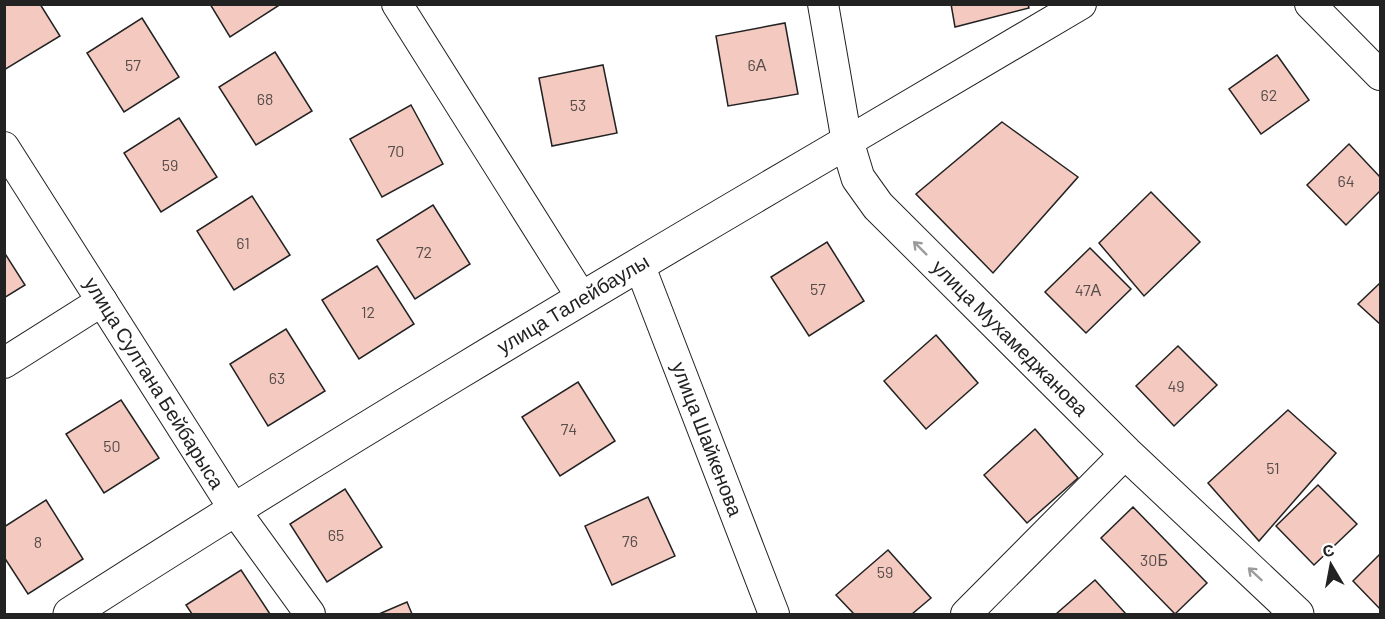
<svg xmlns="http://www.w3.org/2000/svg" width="1385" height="619" font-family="Barlow,sans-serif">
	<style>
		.building { fill: #f3c9c0; stroke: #222; stroke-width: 1.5 }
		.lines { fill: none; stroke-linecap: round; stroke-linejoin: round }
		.street-casing { stroke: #222; stroke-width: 32 }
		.secondary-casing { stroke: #222; stroke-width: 35 }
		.street { stroke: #fff; stroke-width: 30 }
		.secondary { stroke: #fff; stroke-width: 33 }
		.oneway { stroke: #9c9c9c }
		.labels { text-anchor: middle; stroke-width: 4.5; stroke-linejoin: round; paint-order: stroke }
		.number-label { font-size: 16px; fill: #564c4a }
		.street-label { font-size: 20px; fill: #222; stroke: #fff }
	</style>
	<rect width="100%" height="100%" fill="#fff"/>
	<!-- building -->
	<g class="building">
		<path d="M4 4H40L60 36 4 70Z"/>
		<path d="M210 4H281L230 37Z"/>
		<path d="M951 4H1028L1029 8 955 27Z"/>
		<path d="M142 18 179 77 124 112 87 53Z"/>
		<path d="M785 23 798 94 728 106 716 36Z"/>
		<path d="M275 52 312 111 256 145 219 87Z"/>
		<path d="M1277 55 1309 100 1261 134 1229 89Z"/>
		<path d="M603 65 617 133 552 146 539 78Z"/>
		<path d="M411 105 443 164 382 197 350 139Z"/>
		<path d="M179 118 217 177 161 212 124 153Z"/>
		<path d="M1002 122 1078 177 993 273 916 194Z"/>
		<path d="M1349 144 1380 177V191L1346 225 1307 185Z"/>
		<path d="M1151 192 1200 242 1144 296 1099 243Z"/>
		<path d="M252 196 290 255 234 290 197 231Z"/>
		<path d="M433 205 470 264 415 299 377 240Z"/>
		<path d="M827 242 864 301 809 336 771 277Z"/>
		<path d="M1090 248 1131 289 1086 333 1045 292Z"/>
		<path d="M4 252 25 285 4 298Z"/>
		<path d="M377 266 414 324 359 359 322 300Z"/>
		<path d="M1380 283V324L1358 304Z"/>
		<path d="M286 329 325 391 268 426 230 364Z"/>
		<path d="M936 335 978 383 926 429 884 381Z"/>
		<path d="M1178 346 1217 385 1174 426 1136 386Z"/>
		<path d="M578 382 615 441 560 476 522 417Z"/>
		<path d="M121 400 159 458 104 493 66 434Z"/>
		<path d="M1288 410 1336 453 1259 541 1208 483Z"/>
		<path d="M1035 429 1078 478 1027 523 984 475Z"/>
		<path d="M1318 485 1357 524 1314 565 1276 526Z"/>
		<path d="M345 489 382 547 327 582 290 524Z"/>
		<path d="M648 497 675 556 612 585 585 526Z"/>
		<path d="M46 500 83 559 28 594 4 557V527Z"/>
		<path d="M1133 507 1207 583 1175 614 1101 538Z"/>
		<path d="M888 550 931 598 912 614H854L836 595Z"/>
		<path d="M1380 554V609L1353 581Z"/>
		<path d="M241 570 270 614H192L186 605Z"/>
		<path d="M1095 580 1126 614H1056Z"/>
		<path d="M407 602 412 614H379Z"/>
	</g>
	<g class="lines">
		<!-- street casing -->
		<g class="street-casing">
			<g id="street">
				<path d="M397 4 582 298"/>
				<path d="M823 4 847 142 1081 4"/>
				<path d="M1310 4 1380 75"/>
				<path d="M4 147 234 509 310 614"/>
				<path d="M639 264 774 614"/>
				<path d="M4 363 102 301"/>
				<path d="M966 614 1126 453"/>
			</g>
		</g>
		<!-- secondary casing -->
		<g class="secondary-casing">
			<path id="secondary" d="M70 614C325 450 586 295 847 142L858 178 878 206 1126 453 1297 614"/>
		</g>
		<!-- street -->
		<use href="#street" class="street"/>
		<!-- secondary -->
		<use href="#secondary" class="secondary"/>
	</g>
	<!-- one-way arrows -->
	<defs><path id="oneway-shaft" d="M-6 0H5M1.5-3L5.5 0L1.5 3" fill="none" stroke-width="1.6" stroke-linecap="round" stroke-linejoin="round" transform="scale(1.5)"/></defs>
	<g class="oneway">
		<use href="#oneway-shaft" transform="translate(920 248) rotate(-135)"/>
		<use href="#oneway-shaft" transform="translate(1255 574) rotate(-137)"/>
	</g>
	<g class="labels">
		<!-- number labels -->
		<g class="number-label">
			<text x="133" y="71">57</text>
			<text x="757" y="71">6А</text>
			<text x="1269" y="101">62</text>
			<text x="265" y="105">68</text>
			<text x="578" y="111">53</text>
			<text x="396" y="157">70</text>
			<text x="170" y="171">59</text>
			<text x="1346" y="187">64</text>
			<text x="243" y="249">61</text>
			<text x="424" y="258">72</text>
			<text x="818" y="295">57</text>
			<text x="1088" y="296">47А</text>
			<text x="368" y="318">12</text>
			<text x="277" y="384">63</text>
			<text x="1176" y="392">49</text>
			<text x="569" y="435">74</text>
			<text x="112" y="452">50</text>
			<text x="1273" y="474">51</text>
			<text x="336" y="541">65</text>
			<text x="630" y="547">76</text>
			<text x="38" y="548">8</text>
			<text x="1154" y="566">30Б</text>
			<text x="885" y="578">59</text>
		</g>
		<!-- street labels -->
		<g class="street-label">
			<text transform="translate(573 304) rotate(-31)" y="7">улица Талейбаулы</text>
			<text transform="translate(1010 338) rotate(45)" y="7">улица Мухамеджанова</text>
			<text transform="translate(154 383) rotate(58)" y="7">улица Султана Бейбарыса</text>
			<text transform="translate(707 439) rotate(69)" y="7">улица Шайкенова</text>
		</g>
	</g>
	<!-- border -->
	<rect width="1385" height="619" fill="none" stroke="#222222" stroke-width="12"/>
	<!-- north arrow -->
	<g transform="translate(1331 565) rotate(350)" stroke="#ffffff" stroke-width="4.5" paint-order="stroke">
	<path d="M0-4.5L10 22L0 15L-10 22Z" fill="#222222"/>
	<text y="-9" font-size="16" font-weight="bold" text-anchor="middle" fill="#222222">С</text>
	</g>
</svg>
